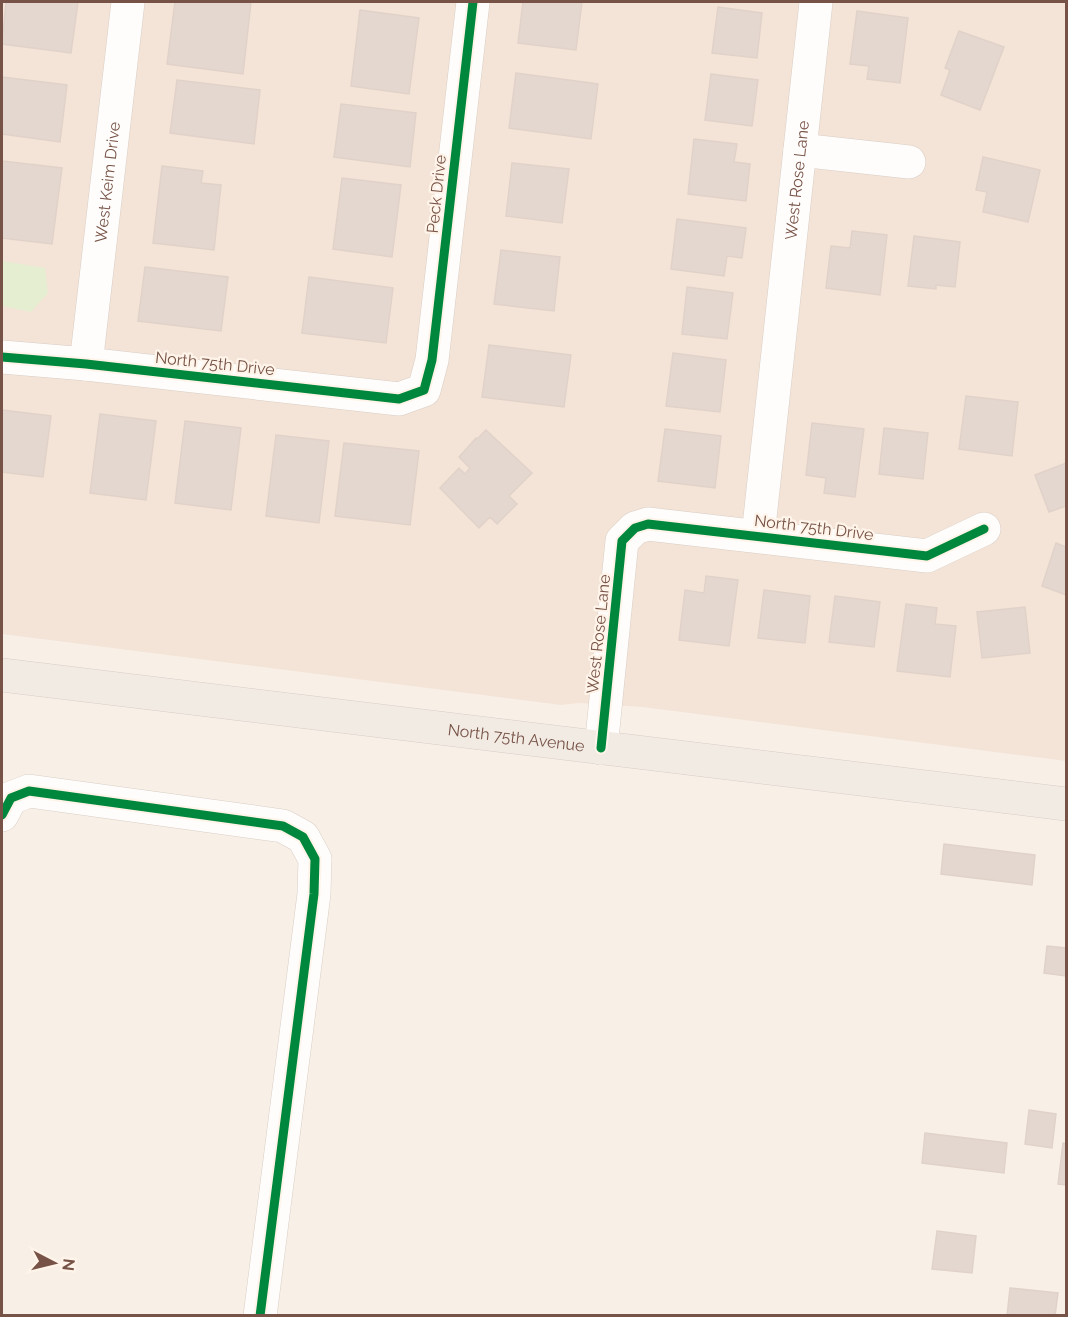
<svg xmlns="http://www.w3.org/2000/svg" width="1068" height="1317" font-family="Raleway,sans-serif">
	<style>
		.residential { fill: #f4e4d7 }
		.green { fill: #e5eed0 }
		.building { fill: #e4d7cf; stroke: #e1d2c9; stroke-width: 1.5 }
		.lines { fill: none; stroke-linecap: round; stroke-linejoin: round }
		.minor-casing { stroke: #d9cdc5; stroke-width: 34 }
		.major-casing { stroke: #d9cdc7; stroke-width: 34 }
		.minor { stroke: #fefdfb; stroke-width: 33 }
		.major { stroke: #f2ebe4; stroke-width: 33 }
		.cycleway-casing { stroke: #fff4e9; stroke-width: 13 }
		.cycleway { stroke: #00873e; stroke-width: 9 }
		.labels { text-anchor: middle; stroke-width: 4.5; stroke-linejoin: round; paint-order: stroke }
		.street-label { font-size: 16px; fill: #775246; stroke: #fff4e9 }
	</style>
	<rect width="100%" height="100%" fill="#f8f0e7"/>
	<!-- residential -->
	<path class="residential" d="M2 2H1066V761L642 707 579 703 561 705 2 634Z"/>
	<!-- green -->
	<path class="green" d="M2 261 45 268 48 293 31 312 2 306Z"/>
	<!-- building -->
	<g class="building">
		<path d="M6 2H78L71 53 2 44Z"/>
		<path d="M175 2H251L243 74 167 64Z"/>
		<path d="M523 2H582L576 50 518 43Z"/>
		<path d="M718 7 762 13 757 58 712 53Z"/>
		<path d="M360 10 419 18 409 94 351 86Z"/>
		<path d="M857 11 908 18 900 83 867 79 869 66 850 64Z"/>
		<path d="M959 31 1004 47 980 110 941 95 950 70 945 68Z"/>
		<path d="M516 73 598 84 591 139 509 128Z"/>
		<path d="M711 74 758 80 752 126 705 120Z"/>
		<path d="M2 77 67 85 60 142 2 134Z"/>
		<path d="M177 80 260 90 254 144 170 133Z"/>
		<path d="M341 104 416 113 410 167 334 157Z"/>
		<path d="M694 139 737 144 734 162 750 164 746 201 688 194Z"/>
		<path d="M983 157 1040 170 1028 222 983 212 987 192 976 190Z"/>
		<path d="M2 161 62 168 52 244 2 238Z"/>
		<path d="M512 163 569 169 562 223 506 216Z"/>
		<path d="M162 166 203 171 201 183 221 185 214 250 153 243Z"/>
		<path d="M342 178 401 185 392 257 333 249Z"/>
		<path d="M677 219 746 228 742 258 727 256 724 276 671 269Z"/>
		<path d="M852 231 887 235 880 295 826 288 831 246 850 248Z"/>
		<path d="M914 236 960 242 955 287 936 285V289L908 286Z"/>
		<path d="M501 250 560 257 554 311 494 304Z"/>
		<path d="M145 267 228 277 221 331 138 321Z"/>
		<path d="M309 277 393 288 386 343 302 333Z"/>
		<path d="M687 287 733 293 727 339 682 334Z"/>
		<path d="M489 345 571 355 564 407 482 397Z"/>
		<path d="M673 353 726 360 720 412 666 406Z"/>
		<path d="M966 396 1018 402 1012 456 959 449Z"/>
		<path d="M2 410 51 416 43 477 2 472Z"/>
		<path d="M100 414 156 421 146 500 90 493Z"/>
		<path d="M185 421 241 428 231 510 175 503Z"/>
		<path d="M812 423 864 429 855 497 824 493 826 478 806 475Z"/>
		<path d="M884 428 928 433 923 479 879 474Z"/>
		<path d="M665 429 721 436 715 488 658 481Z"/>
		<path d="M486 430 532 473 509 496 517 504 497 524 490 517 479 528 440 488 459 468 465 474 470 468 459 457 476 438 477 439Z"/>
		<path d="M276 435 329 441 319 523 266 516Z"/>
		<path d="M344 443 419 451 410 525 335 516Z"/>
		<path d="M1066 463V506L1049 512 1035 475Z"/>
		<path d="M1056 543 1066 547V595L1042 586Z"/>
		<path d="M706 576 738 580 729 646 679 640 685 590 704 593Z"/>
		<path d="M764 590 810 596 805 643 758 638Z"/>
		<path d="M835 596 880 602 874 647 829 642Z"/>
		<path d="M906 604 937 608 935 624 956 626 950 677 897 671Z"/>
		<path d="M1025 607 1030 653 982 658 977 612Z"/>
		<path d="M944 844 1035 855 1032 885 941 874Z"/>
		<path d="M1047 946 1066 948V976L1044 973Z"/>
		<path d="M1029 1110 1056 1114 1052 1148 1025 1144Z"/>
		<path d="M925 1133 1007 1143 1004 1173 922 1163Z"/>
		<path d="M1063 1143 1066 1144V1185L1058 1184Z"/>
		<path d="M937 1231 976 1236 972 1273 932 1269Z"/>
		<path d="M1010 1288 1058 1293 1055 1316H1007Z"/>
	</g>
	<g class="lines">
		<!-- minor casing -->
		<g class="minor-casing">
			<g id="minor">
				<path d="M800 150 909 162"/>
				<path d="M2 357 86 364 399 399 424 390 432 360 473 2"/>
				<path id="s1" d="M86 364 128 2"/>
				<path id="s2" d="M758 536 816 2"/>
				<path d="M601 748 622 541 635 528 648 524 927 556 984 529"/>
				<path d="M2 815 11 798 29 791 283 826 303 837 315 859 314 894 260 1316"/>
			</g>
		</g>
		<!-- major casing -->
		<g class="major-casing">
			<g id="major">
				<path id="s3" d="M2 675 1066 804"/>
			</g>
		</g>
		<!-- minor -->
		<use href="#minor" class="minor"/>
		<!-- major -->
		<use href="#major" class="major"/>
		<!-- cycleway casing -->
		<g class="cycleway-casing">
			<g id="cycleway">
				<path d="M2 357 86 364 399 399 424 390 432 360 473 2"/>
				<path d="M601 748 622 541 635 528 648 524 927 556 984 529"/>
				<path d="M2 815 11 798 29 791 283 826 303 837 315 859 314 894 260 1316"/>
			</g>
		</g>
		<!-- cycleway -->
		<use href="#cycleway" class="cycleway"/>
	</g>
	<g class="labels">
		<!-- street labels -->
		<g class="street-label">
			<text dy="6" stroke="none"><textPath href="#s2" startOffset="358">West Rose Lane</textPath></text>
			<text dy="6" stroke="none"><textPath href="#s1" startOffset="183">West Keim Drive</textPath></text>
			<text transform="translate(436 194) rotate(-84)" y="6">Peck Drive</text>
			<text transform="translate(215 363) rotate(6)" y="6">North 75th Drive</text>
			<text transform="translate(814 527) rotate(7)" y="6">North 75th Drive</text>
			<text transform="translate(598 634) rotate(-84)" y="6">West Rose Lane</text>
			<text dy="6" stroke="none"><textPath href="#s3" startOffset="518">North 75th Avenue</textPath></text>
		</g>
	</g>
	<!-- border -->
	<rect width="1068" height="1317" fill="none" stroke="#775246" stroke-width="6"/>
	<!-- north arrow -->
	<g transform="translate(54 1263) rotate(97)" stroke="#fff4e9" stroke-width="4.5" paint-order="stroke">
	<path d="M0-4.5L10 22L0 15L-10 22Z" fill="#775246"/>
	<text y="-9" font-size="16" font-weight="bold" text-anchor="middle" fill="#775246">N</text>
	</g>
</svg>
